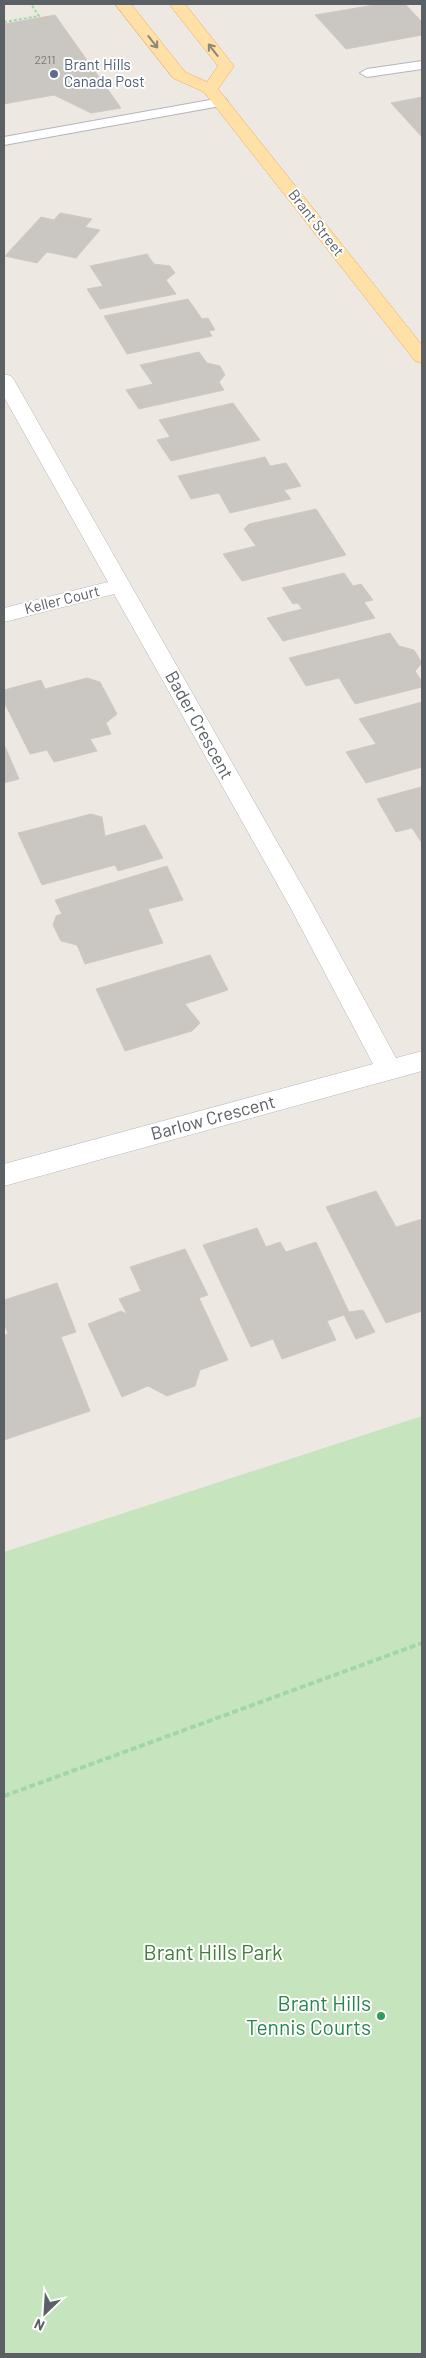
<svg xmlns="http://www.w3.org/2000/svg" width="426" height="2358" font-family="Barlow,sans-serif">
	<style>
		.green { fill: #c6e5be }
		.building { fill: #cac6c1; stroke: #d2c9c0 }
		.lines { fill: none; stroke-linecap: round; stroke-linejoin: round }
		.service-casing { stroke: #b3b6ba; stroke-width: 2 }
		.minor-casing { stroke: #b3b6ba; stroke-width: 1 }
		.primary-casing { stroke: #f1a958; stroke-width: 1 }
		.path-far1 { stroke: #a2d7a5; stroke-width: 2; stroke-dasharray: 3 2; stroke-linecap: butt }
		.path { stroke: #a2d7a5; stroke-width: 4; stroke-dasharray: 6 3; stroke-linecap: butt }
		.service { fill: #fff; fill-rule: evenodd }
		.minor { fill: #fff; fill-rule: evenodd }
		.primary { fill: #ffe0a6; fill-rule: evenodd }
		.oneway { stroke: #8c8677 }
		.service-dot { fill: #5c6f8a; stroke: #fff; stroke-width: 2 }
		.leisure-dot { fill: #2e9e5b; stroke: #fff; stroke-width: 2 }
		.labels { text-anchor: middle; stroke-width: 4; stroke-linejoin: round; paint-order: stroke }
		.far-number-label { font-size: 12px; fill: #767a7a }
		.far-service-label { font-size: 15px; fill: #4e5e75; stroke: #fff; text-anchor: start }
		.far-street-label { font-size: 15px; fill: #5a6063; stroke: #fff }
		.street-label { font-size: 18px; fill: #5a6063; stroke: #fff }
		.near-park-label { font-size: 21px; fill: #3f8134; stroke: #fff }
		.near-leisure-label { font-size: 21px; fill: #27864d; stroke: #fff; text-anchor: end }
	</style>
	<rect width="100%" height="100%" fill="#ede9e2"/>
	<!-- green -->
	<path class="green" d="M422 1416V2354H4V1552Z"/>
	<!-- building -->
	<g class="building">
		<path d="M380 4H405L422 22V35L346 49 315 15Z"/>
		<path d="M55 15 121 108 91 113 54 95 4 104V24Z"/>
		<path d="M422 97V137L391 103Z"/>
		<path d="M60 213 92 219 85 227 100 230 76 258 47 252 37 263 5 256 41 217 54 220Z"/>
		<path d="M147 254 154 264 170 266 175 273 166 280 176 294 100 309 87 289 103 286 90 266Z"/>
		<path d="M188 299 202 319 208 318 215 330 209 331 212 336 127 354 104 316Z"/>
		<path d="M199 352 207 363 220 366 225 375 219 382 224 390 139 409 126 390 153 384 140 365Z"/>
		<path d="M233 403 260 440 171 461 157 440 170 437 159 420Z"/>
		<path d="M265 457 270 466 286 463 301 486 284 490 291 499 230 513 219 493 191 499 178 476Z"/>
		<path d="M316 509 346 555 242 581 223 554 256 546 244 529 249 524Z"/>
		<path d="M344 573 353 586 361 584 373 600 364 602 375 618 283 641 267 618 302 609 298 603 293 604 282 588Z"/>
		<path d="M390 633 399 646 414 650 422 663 415 671 422 682V687L355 704 339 678 306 686 289 658Z"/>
		<path d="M87 678 100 682 117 714 106 723 111 734 90 739 97 751 54 762 47 750 30 754 4 702V690L41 680 45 689Z"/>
		<path d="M422 702V767L366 783 346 752 376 744 359 719Z"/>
		<path d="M4 744 19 779 4 783Z"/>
		<path d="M421 787 422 789V843L412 828 396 832 377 799Z"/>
		<path d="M91 814 102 817 105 836 145 825 163 858 118 871 115 865 42 885 18 833Z"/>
		<path d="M167 866 183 900 148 909 163 943 85 964 77 945 61 941 53 925 56 916 62 914 55 900Z"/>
		<path d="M210 955 228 990 185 1004 200 1023 192 1031 125 1051 96 989Z"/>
		<path d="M376 1191 396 1227 422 1219V1311L386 1323 326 1207Z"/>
		<path d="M257 1228 266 1247 280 1242 286 1252 316 1242 349 1312 363 1310 375 1332 356 1339 344 1315 327 1321 336 1340 282 1359 273 1339 251 1347 203 1245Z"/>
		<path d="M185 1249 208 1295 199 1298 228 1360 200 1370 195 1386 167 1396 148 1386 122 1397 88 1324 121 1311 127 1314 119 1299 141 1291 130 1267Z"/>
		<path d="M57 1283 76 1332 61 1337 90 1411 4 1440V1335L8 1334 4 1322V1300Z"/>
	</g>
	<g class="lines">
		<!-- service casing -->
		<g class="service-casing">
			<g id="service">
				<path d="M422 61V69L367 77 360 73 367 69Z"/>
				<path d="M221 98 226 99 228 102 226 105 4 145V137Z"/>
			</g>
		</g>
		<!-- minor casing -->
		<g class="minor-casing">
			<path id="minor" d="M4 374 11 376 14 380 313 905 396 1058 422 1051V1071L4 1186V1164L373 1064 289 905 114 594 4 622V608L108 582 4 397Z"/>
		</g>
		<!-- primary casing -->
		<g class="primary-casing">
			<path id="primary" d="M115 4H131L185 72 207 82 218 66 169 4H185L234 66 218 89 422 345V363L415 361 204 92 173 78Z"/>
		</g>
		<!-- path-far1 -->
		<path class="path-far1" d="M4 22 39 16 31 4"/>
		<!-- path -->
		<path class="path" d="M4 1796 422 1643"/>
		<!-- service -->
		<use href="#service" class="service"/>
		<!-- minor -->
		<use href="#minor" class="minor"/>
		<!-- primary -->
		<use href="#primary" class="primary"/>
	</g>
	<!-- one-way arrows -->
	<defs><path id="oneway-shaft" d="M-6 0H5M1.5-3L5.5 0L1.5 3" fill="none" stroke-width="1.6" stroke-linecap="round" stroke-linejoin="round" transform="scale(1.25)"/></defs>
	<g class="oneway">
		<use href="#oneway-shaft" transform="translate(153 42) rotate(52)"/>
		<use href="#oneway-shaft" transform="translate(213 50) rotate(-128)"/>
	</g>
	<!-- markers -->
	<circle class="service-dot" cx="54" cy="74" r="5"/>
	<circle class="leisure-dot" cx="381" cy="2016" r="5"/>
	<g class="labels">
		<!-- far-number labels -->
		<g class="far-number-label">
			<text x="45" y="64">2211</text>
		</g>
		<!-- far-service labels -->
		<g class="far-service-label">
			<text x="64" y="70">Brant Hills<tspan x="64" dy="17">Canada Post</tspan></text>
		</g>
		<!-- far-street labels -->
		<g class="far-street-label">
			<text transform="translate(316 223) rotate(52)" y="5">Brant Street</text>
			<text transform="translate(62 600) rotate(-14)" y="5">Keller Court</text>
		</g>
		<!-- street labels -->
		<g class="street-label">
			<text transform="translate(199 725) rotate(61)" y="6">Bader Crescent</text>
			<text transform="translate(213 1118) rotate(-15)" y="6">Barlow Crescent</text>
		</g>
		<!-- near-park labels -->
		<g class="near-park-label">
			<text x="213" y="1960">Brant Hills Park</text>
		</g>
		<!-- near-leisure labels -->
		<g class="near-leisure-label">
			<text x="371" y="2011">Brant Hills<tspan x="371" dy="24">Tennis Courts</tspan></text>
		</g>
	</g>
	<!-- border -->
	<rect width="426" height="2358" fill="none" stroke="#5a6063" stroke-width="10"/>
	<!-- north arrow -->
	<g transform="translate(45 2313) rotate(205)" stroke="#ffffff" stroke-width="4" paint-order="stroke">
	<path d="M0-4L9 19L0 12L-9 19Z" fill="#5a6063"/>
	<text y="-8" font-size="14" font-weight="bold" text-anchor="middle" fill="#5a6063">N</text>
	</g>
</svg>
